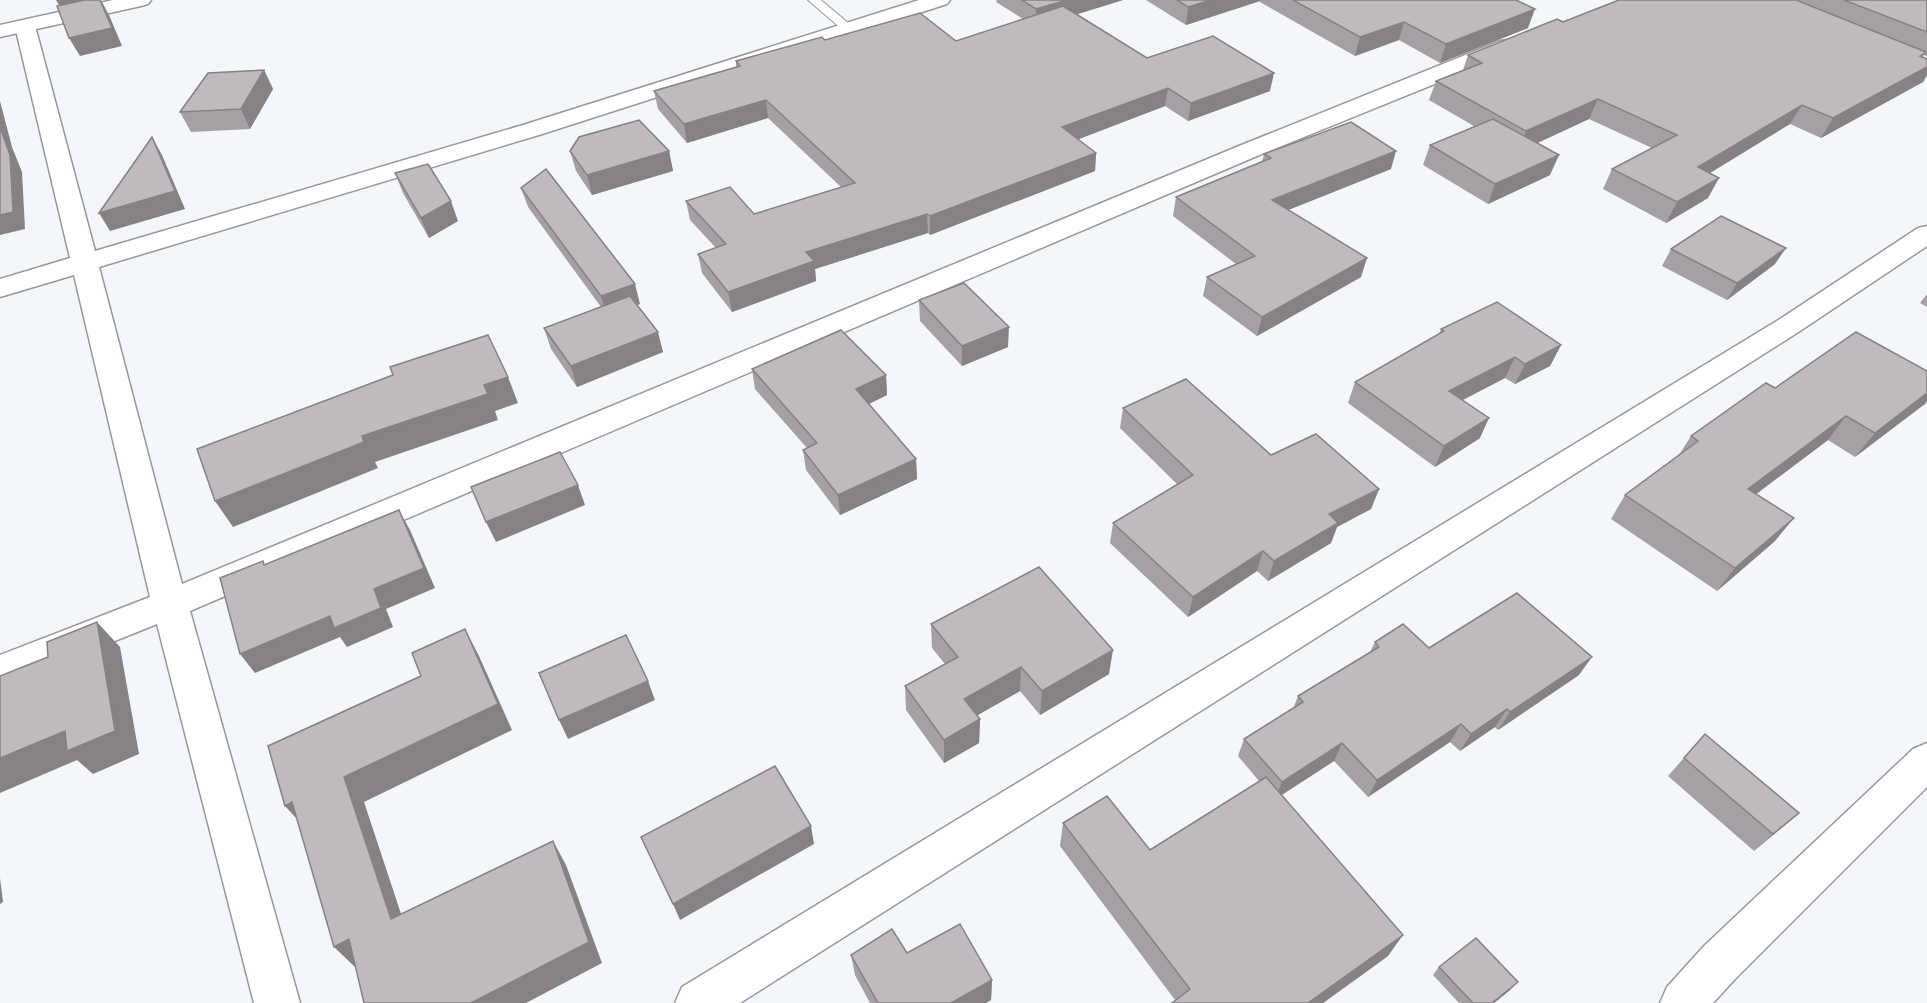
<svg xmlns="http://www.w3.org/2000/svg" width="1927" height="1003" font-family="Commissioner,sans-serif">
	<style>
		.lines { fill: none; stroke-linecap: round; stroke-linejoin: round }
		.service-casing { stroke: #96989c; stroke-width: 2 }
		.minor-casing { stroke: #96989c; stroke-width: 3 }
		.tertiary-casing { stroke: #96989c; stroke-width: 3 }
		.service { fill: #fff; fill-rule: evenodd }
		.minor { fill: #fff; fill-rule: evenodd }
		.tertiary { fill: #fff; fill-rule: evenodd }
		.wall { fill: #a4a0a3 }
		.shaded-wall { fill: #868284 }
		.building { fill: #bfbabd; stroke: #868284; stroke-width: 1.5 }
	</style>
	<rect width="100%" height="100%" fill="#f3f6fa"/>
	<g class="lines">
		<!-- service casing -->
		<g class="service-casing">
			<path id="service" d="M808 0H821L854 28 852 31H844Z"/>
		</g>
		<!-- minor casing -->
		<g class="minor-casing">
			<g id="minor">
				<path d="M919 0H950L947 4 539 135 99 267 182 584 1239 146 1500 41 1508 40 1516 41 1519 46 1516 51 1257 156 190 611 300 1003H254L157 624 0 687V655L150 597 74 275 0 297V279L70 258 15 26 18 22 25 20 32 22 35 26 95 251 523 125Z"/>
				<path d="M1927 226V246L1800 331 740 1003H675L682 987 1780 319 1918 228Z"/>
				<path d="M1927 743V787L1736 978 1713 1003H1660L1667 987 1704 946 1913 749Z"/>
			</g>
		</g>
		<!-- tertiary casing -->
		<g class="tertiary-casing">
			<path id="tertiary" d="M113 0H151L148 4 141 6 0 37V25Z"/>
		</g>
		<!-- service -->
		<use href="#service" class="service"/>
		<!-- minor -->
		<use href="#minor" class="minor"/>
		<!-- tertiary -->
		<use href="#tertiary" class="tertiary"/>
	</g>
	<!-- wall -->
	<g class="wall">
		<path d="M997 0H1123L1077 14 1147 58 1270 91 1188 121 1165 106 1078 139 1096 153 1095 171 930 235 928 233 815 269 816 281 732 312 702 273 698 254 716 248 690 220 686 201 754 214 841 187 768 118 687 143 658 109 654 91 736 67V61L825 40 956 41 1023 19 996 2Z"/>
		<path d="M1146 0H1516L1528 28 1440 63 1399 40 1355 56 1260 2V1L1186 25Z"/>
		<path d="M1619 0H1927V57L1924 55 1923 57 1927 59V75L1923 82 1821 138 1790 124 1710 173 1708 198 1666 223 1603 189 1612 169 1652 148 1589 119 1537 143 1550 175 1488 204 1423 165 1430 145 1474 126 1429 100 1436 81 1463 70 1468 55 1563 22Z"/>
		<path d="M264 70 273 89 250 129 191 132 180 112Z"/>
		<path d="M570 151H669L673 171 592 195 576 171Z"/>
		<path d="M1264 154 1391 169 1288 210 1361 277 1257 336 1203 296 1207 277 1236 264 1173 216 1176 197 1262 162Z"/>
		<path d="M395 173 458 221 429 238 403 193Z"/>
		<path d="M521 188 640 304 637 305 663 352 577 387 551 349 544 328 601 307 528 207Z"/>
		<path d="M1671 249 1775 264 1727 300 1662 266Z"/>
		<path d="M1927 294V307L1920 303Z"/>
		<path d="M919 300 1008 347 962 366 920 321Z"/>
		<path d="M1441 329 1561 345 1550 366 1515 384 1505 378 1463 400 1480 438 1435 467 1348 403 1355 382 1439 334Z"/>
		<path d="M752 369 886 375 887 395 869 404 916 459 917 479 840 515 806 470 803 450 807 448 755 389Z"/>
		<path d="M1927 371V401L1855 457 1828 440 1756 494 1775 541 1717 591 1611 519 1625 495 1679 455 1691 436 1775 388Z"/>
		<path d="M1123 408 1271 455 1379 489 1371 509 1337 527 1331 543 1268 581 1257 571 1188 617 1110 543 1113 523 1178 485 1120 428Z"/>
		<path d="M931 624 1109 674 1040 715 1020 691 977 715 980 719 979 743 944 763 906 710 905 686 945 664 932 648Z"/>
		<path d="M1375 642 1429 648 1579 675 1498 730 1495 727 1460 751 1450 742 1368 797 1334 761 1282 795 1388 956 1323 1003H1172L1175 1000 1060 846 1063 823 1150 850 1259 781 1238 756 1244 739 1293 709 1298 696 1370 652Z"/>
		<path d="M1705 734 1799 813 1754 851 1668 776Z"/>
		<path d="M907 953 992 980 991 1000 986 1003H870L855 975 851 955Z"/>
		<path d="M1439 967 1510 990 1494 1003H1459L1433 975Z"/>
	</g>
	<!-- shaded-wall -->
	<g class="shaded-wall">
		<path d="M56 0H103H101L109 15 122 46 80 56 69 38 61 9Z"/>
		<path d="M1067 0H1123L1036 27V9Z"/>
		<path d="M1211 0H1260V1L1186 25 1188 7Z"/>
		<path d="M1535 9 1528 28 1440 63 1446 44Z"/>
		<path d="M1404 22 1399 40 1355 56 1360 37Z"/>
		<path d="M1927 67V75L1923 82 1821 138 1833 118Z"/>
		<path d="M264 70 273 89 250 129 241 109Z"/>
		<path d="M1274 73 1270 91 1188 121 1191 103Z"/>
		<path d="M1168 88 1165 106 1061 146 1062 127Z"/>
		<path d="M1598 99 1589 119 1518 152 1526 131Z"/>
		<path d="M766 100 768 118 687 143 684 124Z"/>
		<path d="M0 101 12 147 22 172 25 229 0 235Z"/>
		<path d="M1802 105 1790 124 1687 187 1698 167Z"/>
		<path d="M152 137 162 155 185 209 110 231 99 213Z"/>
		<path d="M669 151 673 171 592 195 587 175Z"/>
		<path d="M1396 151 1391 169 1268 218 1272 200Z"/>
		<path d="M1096 153 1095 171 930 235V216Z"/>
		<path d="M1559 155 1550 175 1488 204 1495 184Z"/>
		<path d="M1719 178 1708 198 1666 223 1677 202Z"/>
		<path d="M451 201 458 221 429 238 421 218Z"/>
		<path d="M927 214 928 233 815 269 816 281 732 312 728 292 806 252Z"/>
		<path d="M1786 248 1775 264 1727 300 1737 283Z"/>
		<path d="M1367 258 1361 277 1257 336 1262 317Z"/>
		<path d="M635 284 640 304 607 316 601 296Z"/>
		<path d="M1009 327 1008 347 962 366V346Z"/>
		<path d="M658 332 663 352 577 387 571 366Z"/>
		<path d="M1561 345 1550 366 1515 384 1525 364Z"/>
		<path d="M1515 357 1505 378 1441 411 1449 391Z"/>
		<path d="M886 375 887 395 858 409 856 389Z"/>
		<path d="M508 377 518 403 495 411 498 420 375 462 378 468 233 527 215 501 362 436 484 385Z"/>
		<path d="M1927 393V401L1925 404 1855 457 1875 433Z"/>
		<path d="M1846 416 1828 440 1731 513 1748 489Z"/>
		<path d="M1489 418 1480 438 1435 467 1444 446Z"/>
		<path d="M916 459 917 479 840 515 838 495Z"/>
		<path d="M578 485 585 505 496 542 486 522Z"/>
		<path d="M1379 489 1371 509 1337 527 1331 543 1268 581 1274 561 1329 514Z"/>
		<path d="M399 510 410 530 435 588 386 609 393 627 347 647 340 637 255 673 240 654 330 616 374 589Z"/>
		<path d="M1794 518 1775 541 1717 591 1735 568Z"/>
		<path d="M1263 551 1257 571 1188 617 1193 597Z"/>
		<path d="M97 622 120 647 139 754 93 774 77 760 0 793V758L65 731Z"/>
		<path d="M465 629 479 656 512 730 364 802 410 941 391 919 344 777Z"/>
		<path d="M1113 650 1109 674 1040 715 1042 691Z"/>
		<path d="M1592 657 1579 675 1498 730 1510 712Z"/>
		<path d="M1021 667 1020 691 964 723V699Z"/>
		<path d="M648 681 655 700 568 739 559 720Z"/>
		<path d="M1507 709 1495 727 1460 751 1471 734Z"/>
		<path d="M980 719 979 743 944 763V740Z"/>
		<path d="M1461 724 1450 742 1368 797 1377 780Z"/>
		<path d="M1342 743 1334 761 1275 799 1282 782Z"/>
		<path d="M292 802 307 830 285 806Z"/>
		<path d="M1799 813 1779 830 1754 851 1773 834Z"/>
		<path d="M811 826 814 844 680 920 673 904Z"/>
		<path d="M553 841 566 865 602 963 526 1003H471Z"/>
		<path d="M0 878 3 902 0 904Z"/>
		<path d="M1403 935 1388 956 1323 1003H1308Z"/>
		<path d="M349 939 356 968 334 947Z"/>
		<path d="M992 980 991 1000 986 1003H951Z"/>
		<path d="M1518 982 1510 990 1494 1003H1492Z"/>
	</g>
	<!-- building -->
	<g class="building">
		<path d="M85 0H100L112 28 69 38 57 6Z"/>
		<path d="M1022 0H1067L1036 9Z"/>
		<path d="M1177 0H1211L1188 7Z"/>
		<path d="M1293 0H1516L1535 9 1446 44 1404 22 1360 37Z"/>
		<path d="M1619 0H1796L1926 52 1920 56 1927 59V67L1833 118 1802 105 1698 167 1719 178 1677 202 1612 169 1677 135 1598 99 1526 131 1436 81 1482 63 1468 55 1557 19 1563 22Z"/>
		<path d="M1844 0H1927V32Z"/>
		<path d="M1063 6 1147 58 1213 36 1274 73 1191 103 1168 88 1062 127 1096 153 930 216 927 214 806 252 814 261 728 292 698 254 726 244 686 201 730 187 754 214 855 183 766 100 684 124 654 91 740 66 736 61 822 37 825 40 920 13 956 41Z"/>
		<path d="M264 70 241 109 180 112 208 73Z"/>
		<path d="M1493 119 1559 155 1495 184 1430 145Z"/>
		<path d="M639 120 669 151 587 175 570 151 579 137Z"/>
		<path d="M1351 122 1396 151 1272 200 1367 258 1262 317 1207 277 1255 256 1176 197 1271 158 1264 154Z"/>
		<path d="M0 127 10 155 13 212 0 215Z"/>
		<path d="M152 137 175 191 99 213Z"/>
		<path d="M428 164 451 201 421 218 395 173Z"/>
		<path d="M546 169 635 284 601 296 521 188Z"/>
		<path d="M1721 216 1786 248 1737 283 1671 249Z"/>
		<path d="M964 283 1009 327 962 346 919 300Z"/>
		<path d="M630 296 658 332 571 366 544 328Z"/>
		<path d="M1497 302 1561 345 1525 364 1515 357 1449 391 1489 418 1444 446 1355 382 1444 331 1441 329Z"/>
		<path d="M841 330 886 375 856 389 916 459 838 495 803 450 817 443 752 369Z"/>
		<path d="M1856 332 1927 371V393L1875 433 1846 416 1748 489 1794 518 1735 568 1625 495 1698 441 1691 436 1766 383 1775 388Z"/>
		<path d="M488 335 508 377 484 385 488 394 362 436 364 442 215 501 197 449 393 375 390 367Z"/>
		<path d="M1186 379 1271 455 1316 434 1379 489 1329 514 1338 523 1274 561 1263 551 1193 597 1113 523 1193 475 1123 408Z"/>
		<path d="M560 452 578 485 486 522 471 487Z"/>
		<path d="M399 510 424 568 374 589 381 608 334 628 330 616 240 654 220 578 263 561 264 565Z"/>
		<path d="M1039 567 1113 650 1042 691 1021 667 964 699 980 719 944 740 905 686 958 657 931 624Z"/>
		<path d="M1517 593 1592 657 1510 712 1507 709 1471 734 1461 724 1377 780 1342 743 1282 782 1244 739 1303 702 1298 696 1379 647 1375 642 1403 624 1429 648Z"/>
		<path d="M97 622 115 731 67 751 65 731 0 758V676L48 657 47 642Z"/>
		<path d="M465 629 498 704 344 777 391 919 553 841 589 942 471 1003H364L349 939 334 947 292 802 285 806 268 746 421 676 412 653Z"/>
		<path d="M626 635 648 681 559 720 539 673Z"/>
		<path d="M1705 734 1799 813 1773 834 1684 758Z"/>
		<path d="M775 766 811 826 673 904 641 837Z"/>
		<path d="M1266 777 1403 935 1308 1003H1172L1190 989 1063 823 1107 796 1150 850Z"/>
		<path d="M960 924 992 980 951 1003H878L851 955 892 929 907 953Z"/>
		<path d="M1476 938 1518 982 1492 1003H1473L1439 967Z"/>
	</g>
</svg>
